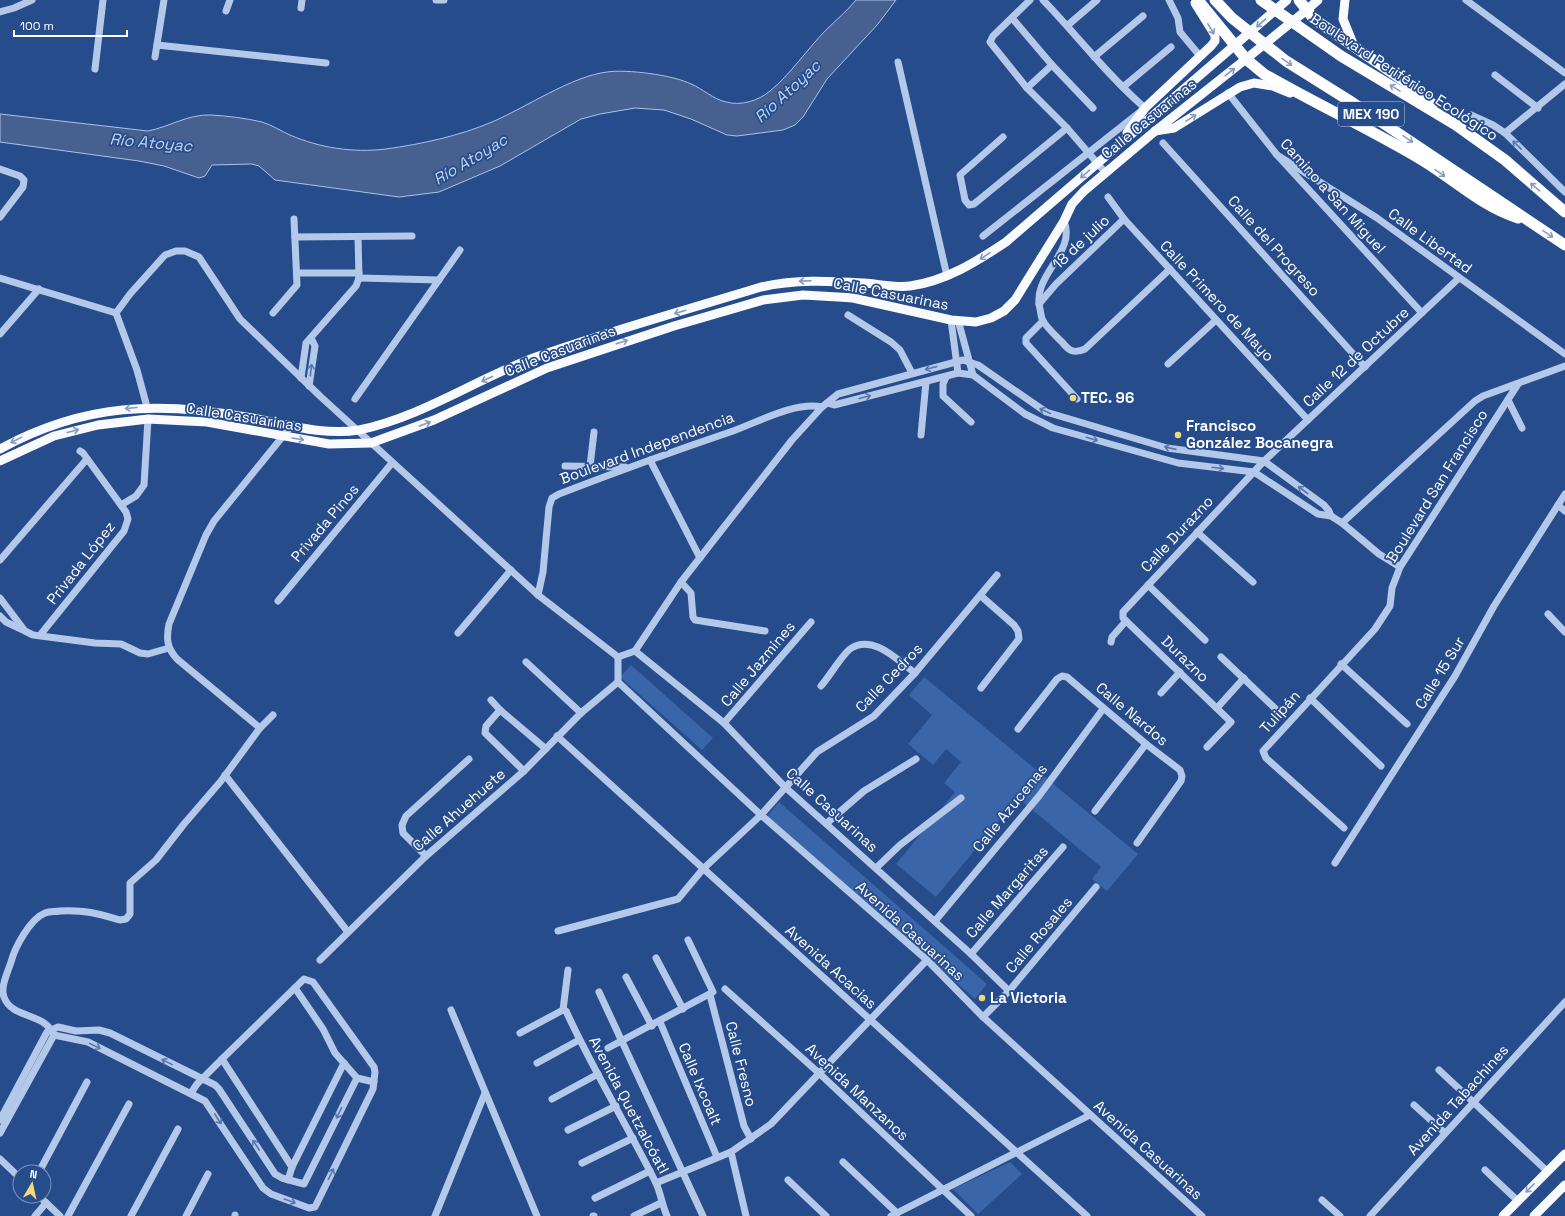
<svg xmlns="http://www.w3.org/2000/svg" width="1565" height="1216" font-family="'Space Grotesk',sans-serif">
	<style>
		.green { fill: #3a65a9 }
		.water { fill: #46618f; stroke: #a9c3eb }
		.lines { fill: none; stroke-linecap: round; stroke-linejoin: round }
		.minor { stroke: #b4c9ea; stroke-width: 7 }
		.major { stroke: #f8fafe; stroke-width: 9 }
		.highway { stroke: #fff; stroke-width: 11 }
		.major-bridge { stroke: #f8fafe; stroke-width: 9 }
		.oneway { stroke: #849abf }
		.oneway2 { stroke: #889dc0 }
		.oneway3 { stroke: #5878ad }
		.poi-dot { fill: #f4d879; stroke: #264c8c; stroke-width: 1.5 }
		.labels { text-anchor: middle; stroke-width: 3.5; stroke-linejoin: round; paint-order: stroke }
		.shield { fill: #264c8c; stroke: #bec9dc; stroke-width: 1 }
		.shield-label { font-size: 14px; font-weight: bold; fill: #fff }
		.street-label { font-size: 15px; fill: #fff; stroke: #264c8c }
		.poi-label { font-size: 15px; font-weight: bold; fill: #fff; stroke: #264c8c; text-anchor: start }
		.water-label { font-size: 16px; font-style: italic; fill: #c0d4f1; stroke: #264c8c }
	</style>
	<rect width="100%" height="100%" fill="#264c8c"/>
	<!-- green -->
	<g class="green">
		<path d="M631 665 713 738 702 750 620 677Z"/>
		<path d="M924 677 1138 854 1107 891 1092 879 1101 867 1018 798 936 897 896 864 955 792 944 783 961 762 946 749 933 765 908 744 932 715 909 695Z"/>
		<path d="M779 802 987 984 975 999 767 817Z"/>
		<path d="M1010 1162 1022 1174 978 1214 953 1189Z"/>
	</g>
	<!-- water -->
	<path class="water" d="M856 0H896L878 24 827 79 803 117 795 125 783 130 737 136 727 135 691 119 664 110 635 108 600 114 581 119 500 166 439 192 399 197 275 180 259 166 252 164 212 165 205 176 199 178 164 166 139 161 0 142V114L148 131C169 127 188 114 211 115 228 116 245 118 262 122 272 125 281 131 290 135 320 148 354 153 386 149 422 144 459 136 492 122 525 108 572 76 607 72 627 69 673 75 691 84 703 89 713 99 726 102 741 106 758 101 770 91 789 76 808 48 826 30 836 20 847 11 856 0Z"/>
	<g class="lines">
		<!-- minor -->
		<g class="minor">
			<path d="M436 0H444"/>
			<path d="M1030 0 993 36 990 42 1027 88 1067 128 1105 172"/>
			<path d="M1169 0 1178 18 1180 32 1200 56"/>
			<path d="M1466 0 1565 73"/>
			<path d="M301 8 302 0"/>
			<path d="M226 11 230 0"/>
			<path d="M0 12 14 8 32 0"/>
			<path d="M1012 18 1052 65 1093 108"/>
			<path d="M1068 25 1097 0"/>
			<path d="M157 45 326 63"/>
			<path d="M155 57 164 0"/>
			<path d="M1094 57 1143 16"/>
			<path d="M898 62 947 276"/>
			<path d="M95 69 103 0"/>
			<path d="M1495 75 1538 108"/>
			<path d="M1123 87 1171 47"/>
			<path d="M1027 88 1052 65"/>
			<path d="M1228 93 1277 155 1422 313"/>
			<path d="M1471 115 1493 125 1505 133 1565 192"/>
			<path d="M1505 133 1565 84"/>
			<path d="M1003 137 960 175 965 200 969 205 974 204 1067 128"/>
			<path d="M1163 143 1365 367"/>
			<path d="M1277 155 1377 218 1565 354"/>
			<path d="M0 169 20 176 24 180 23 187 0 217"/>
			<path d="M1108 197 1124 219 1308 420"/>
			<path d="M1064 221C1077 253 1031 275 1040 309 1041 313 1041 318 1043 321 1048 329 1056 336 1062 342 1069 351 1074 354 1085 349L1170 269"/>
			<path d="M983 236 1145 108C1107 75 1077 35 1043 0"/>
			<path d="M295 237 412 236"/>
			<path d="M297 273H359"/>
			<path d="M0 278 116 313"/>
			<path d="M359 278 439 280"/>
			<path d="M1039 304 1056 284 1124 219"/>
			<path d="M116 313 130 294 165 255 176 251H185L199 257 240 319 321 397 538 595 618 657"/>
			<path d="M116 313 137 370 147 407"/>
			<path d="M273 313 297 285 294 219"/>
			<path d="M848 315 891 342 900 350 912 373"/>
			<path d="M951 320 958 373"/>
			<path d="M958 320 973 375"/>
			<path d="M1043 321 1026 338V343L1077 399"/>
			<path d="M0 334 39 289"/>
			<path d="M1168 364 1216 320"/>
			<path d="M946 377 943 384V396L971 422"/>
			<path d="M301 378 306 343 356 286 359 278 358 237"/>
			<path d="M309 386 315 346 311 338"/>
			<path d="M355 399 460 250"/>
			<path d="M1508 400 1522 428"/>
			<path d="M827 403 834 405 842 403 958 373 973 375 1025 414 1053 428 1178 463 1254 472 1318 514 1331 516 1342 523 1379 554 1400 567"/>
			<path d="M921 435 926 382"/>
			<path d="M650 460 700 558"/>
			<path d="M565 466 625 467"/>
			<path d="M590 466 594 432"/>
			<path d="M121 505 136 496 144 485 148 419"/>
			<path d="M1558 505 1565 511"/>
			<path d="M1342 523 1475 401 1483 396 1565 366"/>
			<path d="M1197 532 1253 582"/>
			<path d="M0 560 87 459"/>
			<path d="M681 582 691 593 693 617 695 620 765 631"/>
			<path d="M1148 585 1205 640"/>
			<path d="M538 595 543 572 549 507 552 498 559 494C616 472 674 451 733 431 758 422 796 401 822 407L838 394 963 360 978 365 1046 412 1167 448 1264 461 1324 505 1329 511 1331 516"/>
			<path d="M0 598 25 631 33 635 95 643 121 644 140 653 148 654 169 648"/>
			<path d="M278 601 392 463"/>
			<path d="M1548 614 1565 632"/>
			<path d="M0 616 6 622 23 630"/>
			<path d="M458 633 511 570"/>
			<path d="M41 634 124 531 128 519 126 512 83 453 80 451"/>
			<path d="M1111 642 1112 637 1126 621"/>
			<path d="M635 651 724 723 785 787 971 954 1009 991"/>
			<path d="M618 657V682L761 815 927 960 983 1017 1202 1216"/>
			<path d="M618 657 635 651 681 582 792 440 822 407"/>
			<path d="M1221 657 1282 715"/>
			<path d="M526 662 581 713"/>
			<path d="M1341 664 1407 724"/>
			<path d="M821 686C829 677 842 655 850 649 873 633 898 661 915 673"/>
			<path d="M981 688 1019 639 1018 631 1014 625 981 596"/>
			<path d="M1161 693 1180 672"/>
			<path d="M1310 698 1381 766"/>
			<path d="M491 700 500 710 546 749"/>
			<path d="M1217 708 1244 678"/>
			<path d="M500 710 486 726 485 733 524 771"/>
			<path d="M724 723 811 622"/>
			<path d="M260 728 177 659C167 648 166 639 169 624L206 535 214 521 292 425"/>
			<path d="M1018 729 1057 679 1062 676 1067 677 1146 744 1180 770 1182 776 1181 781 1137 843"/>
			<path d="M557 736 1087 1216"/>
			<path d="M1207 747 1231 722 1123 618V612L1264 461 1459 278"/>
			<path d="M225 775 348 932"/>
			<path d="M1095 811 1146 744"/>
			<path d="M827 823 864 791 916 759"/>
			<path d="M1344 828 1266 758 1263 751 1375 629 1390 606 1392 588 1400 567 1518 384"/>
			<path d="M426 856 403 833 402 825 406 816 469 759"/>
			<path d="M1335 863 1455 676 1494 606 1565 494"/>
			<path d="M876 868 900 845 961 798"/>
			<path d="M935 921 1039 796 1103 709"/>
			<path d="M558 931 678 899 703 869 761 815 817 752 874 716 915 673 997 575"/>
			<path d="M971 954 1063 847"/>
			<path d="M656 958 683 1009"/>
			<path d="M320 960 426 856 524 771 581 713 618 682"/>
			<path d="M626 977 652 1026"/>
			<path d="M295 988 323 1029 335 1053 357 1078 374 1082"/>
			<path d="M725 989 820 1074 971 1216"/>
			<path d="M599 992 703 1216"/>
			<path d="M710 995 744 1126 751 1139"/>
			<path d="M451 1010 537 1216"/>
			<path d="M563 1010 566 1011C593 1070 627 1125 656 1183 661 1194 662 1205 667 1216"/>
			<path d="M563 1010 568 970"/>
			<path d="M983 1017 1009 991 1096 887"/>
			<path d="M660 1022 717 1157"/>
			<path d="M52 1032C43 1013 11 1018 4 997 0 987 8 972 11 962 15 947 30 919 45 913 50 911 55 912 60 911 86 910 96 913 120 920L126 919 130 914V883L156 860 184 824 221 781 260 728 273 715"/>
			<path d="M520 1033 563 1010"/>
			<path d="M54 1035 88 1042 205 1101 263 1188 271 1194 309 1208 315 1207 373 1089 375 1072 374 1067 313 982 304 979 222 1059 197 1084 191 1093"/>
			<path d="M608 1048 713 992 688 940"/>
			<path d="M222 1059 292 1167"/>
			<path d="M537 1063 579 1040"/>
			<path d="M1439 1070 1547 1171"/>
			<path d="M552 1099 598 1074"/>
			<path d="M1414 1105 1445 1133"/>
			<path d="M0 1120 47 1032 58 1027 76 1031 99 1030 110 1033 215 1085 219 1089 275 1174 282 1178 304 1184 357 1078"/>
			<path d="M568 1130 616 1106"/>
			<path d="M0 1133 54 1035"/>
			<path d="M731 1152 746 1216"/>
			<path d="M0 1159 20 1178"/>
			<path d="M843 1162 897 1213"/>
			<path d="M582 1163 633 1138"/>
			<path d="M1485 1170 1518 1201"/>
			<path d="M39 1172 87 1082"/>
			<path d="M288 1180 292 1167 344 1063"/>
			<path d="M788 1180 826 1216"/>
			<path d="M656 1183 731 1152 771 1124 927 960"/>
			<path d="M39 1196 60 1216"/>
			<path d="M595 1198 650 1171"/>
			<path d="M1322 1200 1340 1216"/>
			<path d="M35 1216 46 1203"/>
			<path d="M68 1216 129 1104"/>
			<path d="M131 1216 178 1129"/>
			<path d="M186 1216 208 1174"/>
			<path d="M235 1216V1215"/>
			<path d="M435 1216 485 1093"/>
			<path d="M593 1216H594"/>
			<path d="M634 1216 661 1203"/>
			<path d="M891 1216 1090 1115"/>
			<path d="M1370 1216 1565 1002"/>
		</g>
		<!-- major -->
		<g class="major">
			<path d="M1345 0 1343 19 1354 46"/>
			<path d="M1303 13 1318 0"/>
			<path d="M1155 131 1174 128 1240 87 1254 83 1273 86 1290 93"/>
			<path d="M1127 133 1145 108 1211 46 1215 41V35L1195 3"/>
			<path d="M0 449C84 403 159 401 252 418 285 424 324 436 359 430 422 417 476 379 536 357 610 331 686 310 761 287 796 279 829 281 864 283 879 284 895 288 910 286 946 281 976 262 1006 242L1235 45"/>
			<path d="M0 461 54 436 98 425 148 419 207 422 329 444 371 443 434 420 547 368 674 326 763 300 803 295 838 297 853 298 951 320 976 322 991 318 1004 311 1015 300 1064 221 1072 204 1084 191 1154 132 1246 59"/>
			<path d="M1503 1216 1565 1154"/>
			<path d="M1534 1216 1565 1185"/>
		</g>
		<!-- highway -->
		<g class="highway">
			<path d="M1198 0 1246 59 1264 74C1316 104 1370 129 1422 160 1455 180 1481 206 1518 218"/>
			<path d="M1215 0 1232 18 1286 61 1353 103 1565 245"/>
			<path d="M1261 0 1341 56 1456 125 1505 160 1565 212"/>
			<path d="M1299 0 1314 19 1410 85 1432 104"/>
		</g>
		<!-- major-bridge -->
		<g class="major-bridge">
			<path d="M1235 45 1287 0"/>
			<path d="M1246 59 1303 13"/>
		</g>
	</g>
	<!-- one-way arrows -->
	<defs><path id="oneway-shaft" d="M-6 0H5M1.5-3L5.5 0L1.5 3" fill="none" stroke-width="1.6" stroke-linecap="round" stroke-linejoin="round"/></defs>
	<g class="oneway">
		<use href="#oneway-shaft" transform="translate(1261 23) rotate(139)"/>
		<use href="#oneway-shaft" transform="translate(1211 29) rotate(59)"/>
		<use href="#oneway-shaft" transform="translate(1230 72) rotate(-38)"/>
		<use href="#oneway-shaft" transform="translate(1191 118) rotate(-31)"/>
		<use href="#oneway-shaft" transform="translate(1085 174) rotate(139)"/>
		<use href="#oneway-shaft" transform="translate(985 256) rotate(146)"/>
		<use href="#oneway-shaft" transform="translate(805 281) rotate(178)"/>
		<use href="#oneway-shaft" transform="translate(680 312) rotate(163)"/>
		<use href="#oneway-shaft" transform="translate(622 342) rotate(-18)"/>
		<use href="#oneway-shaft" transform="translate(487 379) rotate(156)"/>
		<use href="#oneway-shaft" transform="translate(131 408) rotate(175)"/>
		<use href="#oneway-shaft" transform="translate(425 424) rotate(-20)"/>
		<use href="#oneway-shaft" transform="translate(73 431) rotate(-15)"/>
		<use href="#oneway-shaft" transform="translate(298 439) rotate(9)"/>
		<use href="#oneway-shaft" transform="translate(16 440) rotate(154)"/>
		<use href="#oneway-shaft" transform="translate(1530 1188) rotate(135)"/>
	</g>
	<g class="oneway2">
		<use href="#oneway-shaft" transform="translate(1287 62) rotate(35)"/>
		<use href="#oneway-shaft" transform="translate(1395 88) rotate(-149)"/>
		<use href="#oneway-shaft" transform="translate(1408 139) rotate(34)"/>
		<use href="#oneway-shaft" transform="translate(1440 173) rotate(35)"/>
		<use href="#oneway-shaft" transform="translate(1535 187) rotate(-139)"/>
		<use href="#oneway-shaft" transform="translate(1548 234) rotate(34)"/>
	</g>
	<g class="oneway3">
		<use href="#oneway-shaft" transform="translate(1517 145) rotate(-136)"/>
		<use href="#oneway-shaft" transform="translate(931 368) rotate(165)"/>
		<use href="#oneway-shaft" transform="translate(311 370) rotate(-83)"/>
		<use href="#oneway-shaft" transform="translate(865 397) rotate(-14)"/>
		<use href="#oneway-shaft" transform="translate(1045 411) rotate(-155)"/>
		<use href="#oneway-shaft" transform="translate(1092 439) rotate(16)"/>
		<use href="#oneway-shaft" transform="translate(1170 448) rotate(-167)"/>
		<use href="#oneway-shaft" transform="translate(1218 468) rotate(7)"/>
		<use href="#oneway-shaft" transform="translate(1303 490) rotate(-143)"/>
		<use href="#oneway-shaft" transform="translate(95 1046) rotate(26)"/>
		<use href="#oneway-shaft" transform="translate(167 1062) rotate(-154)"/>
		<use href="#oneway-shaft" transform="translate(339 1113) rotate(116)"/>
		<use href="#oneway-shaft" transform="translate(218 1119) rotate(57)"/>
		<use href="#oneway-shaft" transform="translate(256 1145) rotate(-123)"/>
		<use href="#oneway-shaft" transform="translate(331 1174) rotate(-64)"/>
		<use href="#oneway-shaft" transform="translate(290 1201) rotate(20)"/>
	</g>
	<!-- markers -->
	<g class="poi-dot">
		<circle cx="1073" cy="398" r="4"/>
		<circle cx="1178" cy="435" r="4"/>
		<circle cx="982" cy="998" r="4"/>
	</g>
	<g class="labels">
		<!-- shield labels -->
		<rect class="shield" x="1338" y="102" width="66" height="24" rx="3"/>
		<g class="shield-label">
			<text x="1371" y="119">MEX 190</text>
		</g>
		<!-- street labels -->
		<g class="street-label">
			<text transform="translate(1404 77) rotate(33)" y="5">Boulevard Periférico Ecológico</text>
			<text transform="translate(1149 119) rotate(-39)" y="5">Calle Casuarinas</text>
			<text transform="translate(1333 196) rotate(48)" y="5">Camino a San Miguel</text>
			<text transform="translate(1430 241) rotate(36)" y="5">Calle Libertad</text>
			<text transform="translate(1081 242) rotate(-43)" y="5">18 de julio</text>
			<text transform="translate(1274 246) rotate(48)" y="5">Calle del Progreso</text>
			<text transform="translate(891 294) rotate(11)" y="5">Calle Casuarinas</text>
			<text transform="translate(1217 301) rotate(47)" y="5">Calle Primero de Mayo</text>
			<text transform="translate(560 351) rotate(-21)" y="5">Calle Casuarinas</text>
			<text transform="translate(1356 357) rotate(-43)" y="5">Calle 12 de Octubre</text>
			<text transform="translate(244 417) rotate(9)" y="5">Calle Casuarinas</text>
			<text transform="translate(647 448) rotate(-20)" y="5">Boulevard Independencia</text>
			<text transform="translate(1437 486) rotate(-58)" y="5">Boulevard San Francisco</text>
			<text transform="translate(325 523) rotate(-50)" y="5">Privada Pinos</text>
			<text transform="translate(1177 534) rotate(-47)" y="5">Calle Durazno</text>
			<text transform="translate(81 563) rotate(-52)" y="5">Privada López</text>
			<text transform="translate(1185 659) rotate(44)" y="5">Durazno</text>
			<text transform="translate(758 664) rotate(-50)" y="5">Calle Jazmines</text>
			<text transform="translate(1440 673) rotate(-59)" y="5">Calle 15 Sur</text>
			<text transform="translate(889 678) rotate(-46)" y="5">Calle Cedros</text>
			<text transform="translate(1280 712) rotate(-48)" y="5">Tulipán</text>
			<text transform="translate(1132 714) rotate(40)" y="5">Calle Nardos</text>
			<text transform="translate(1010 808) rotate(-51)" y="5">Calle Azucenas</text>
			<text transform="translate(459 810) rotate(-41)" y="5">Calle Ahuehuete</text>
			<text transform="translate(832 810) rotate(42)" y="5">Calle Casuarinas</text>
			<text transform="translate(1007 892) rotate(-49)" y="5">Calle Margaritas</text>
			<text transform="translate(910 931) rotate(42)" y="5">Avenida Casuarinas</text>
			<text transform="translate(1039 935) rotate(-50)" y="5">Calle Rosales</text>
			<text transform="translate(831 967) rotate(42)" y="5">Avenida Acacias</text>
			<text transform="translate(741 1064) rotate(76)" y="5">Calle Fresno</text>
			<text transform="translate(700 1084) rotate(67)" y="5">Calle Ixcoalt</text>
			<text transform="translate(857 1092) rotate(43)" y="5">Avenida Manzanos</text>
			<text transform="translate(1458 1100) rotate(-48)" y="5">Avenida Tabachines</text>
			<text transform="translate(629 1105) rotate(62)" y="5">Avenida Quetzalcóatl</text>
			<text transform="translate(1148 1150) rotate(42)" y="5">Avenida Casuarinas</text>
		</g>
		<!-- poi labels -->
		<g class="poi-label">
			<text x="1081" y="403">TEC. 96</text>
			<text x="1186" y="431">Francisco<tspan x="1186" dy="17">González Bocanegra</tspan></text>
			<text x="990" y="1003">La Victoria</text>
		</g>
		<!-- water labels -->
		<g class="water-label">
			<text transform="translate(787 91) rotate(-43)" y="6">Río Atoyac</text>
			<text transform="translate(151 142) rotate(5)" y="6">Río Atoyac</text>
			<text transform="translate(470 159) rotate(-31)" y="6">Río Atoyac</text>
		</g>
	</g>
	<!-- north arrow -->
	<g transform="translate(32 1184) rotate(9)"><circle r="19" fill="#264c8c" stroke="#7d94ba"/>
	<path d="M0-3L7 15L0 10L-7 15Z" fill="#f4d879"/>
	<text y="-6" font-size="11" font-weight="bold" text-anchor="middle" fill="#ffffff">N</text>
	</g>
	<!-- scale -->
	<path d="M14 30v6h113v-6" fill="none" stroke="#ffffff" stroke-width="2"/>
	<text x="20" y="30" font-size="12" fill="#ffffff" stroke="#264c8c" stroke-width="3" paint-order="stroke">100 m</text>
</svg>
